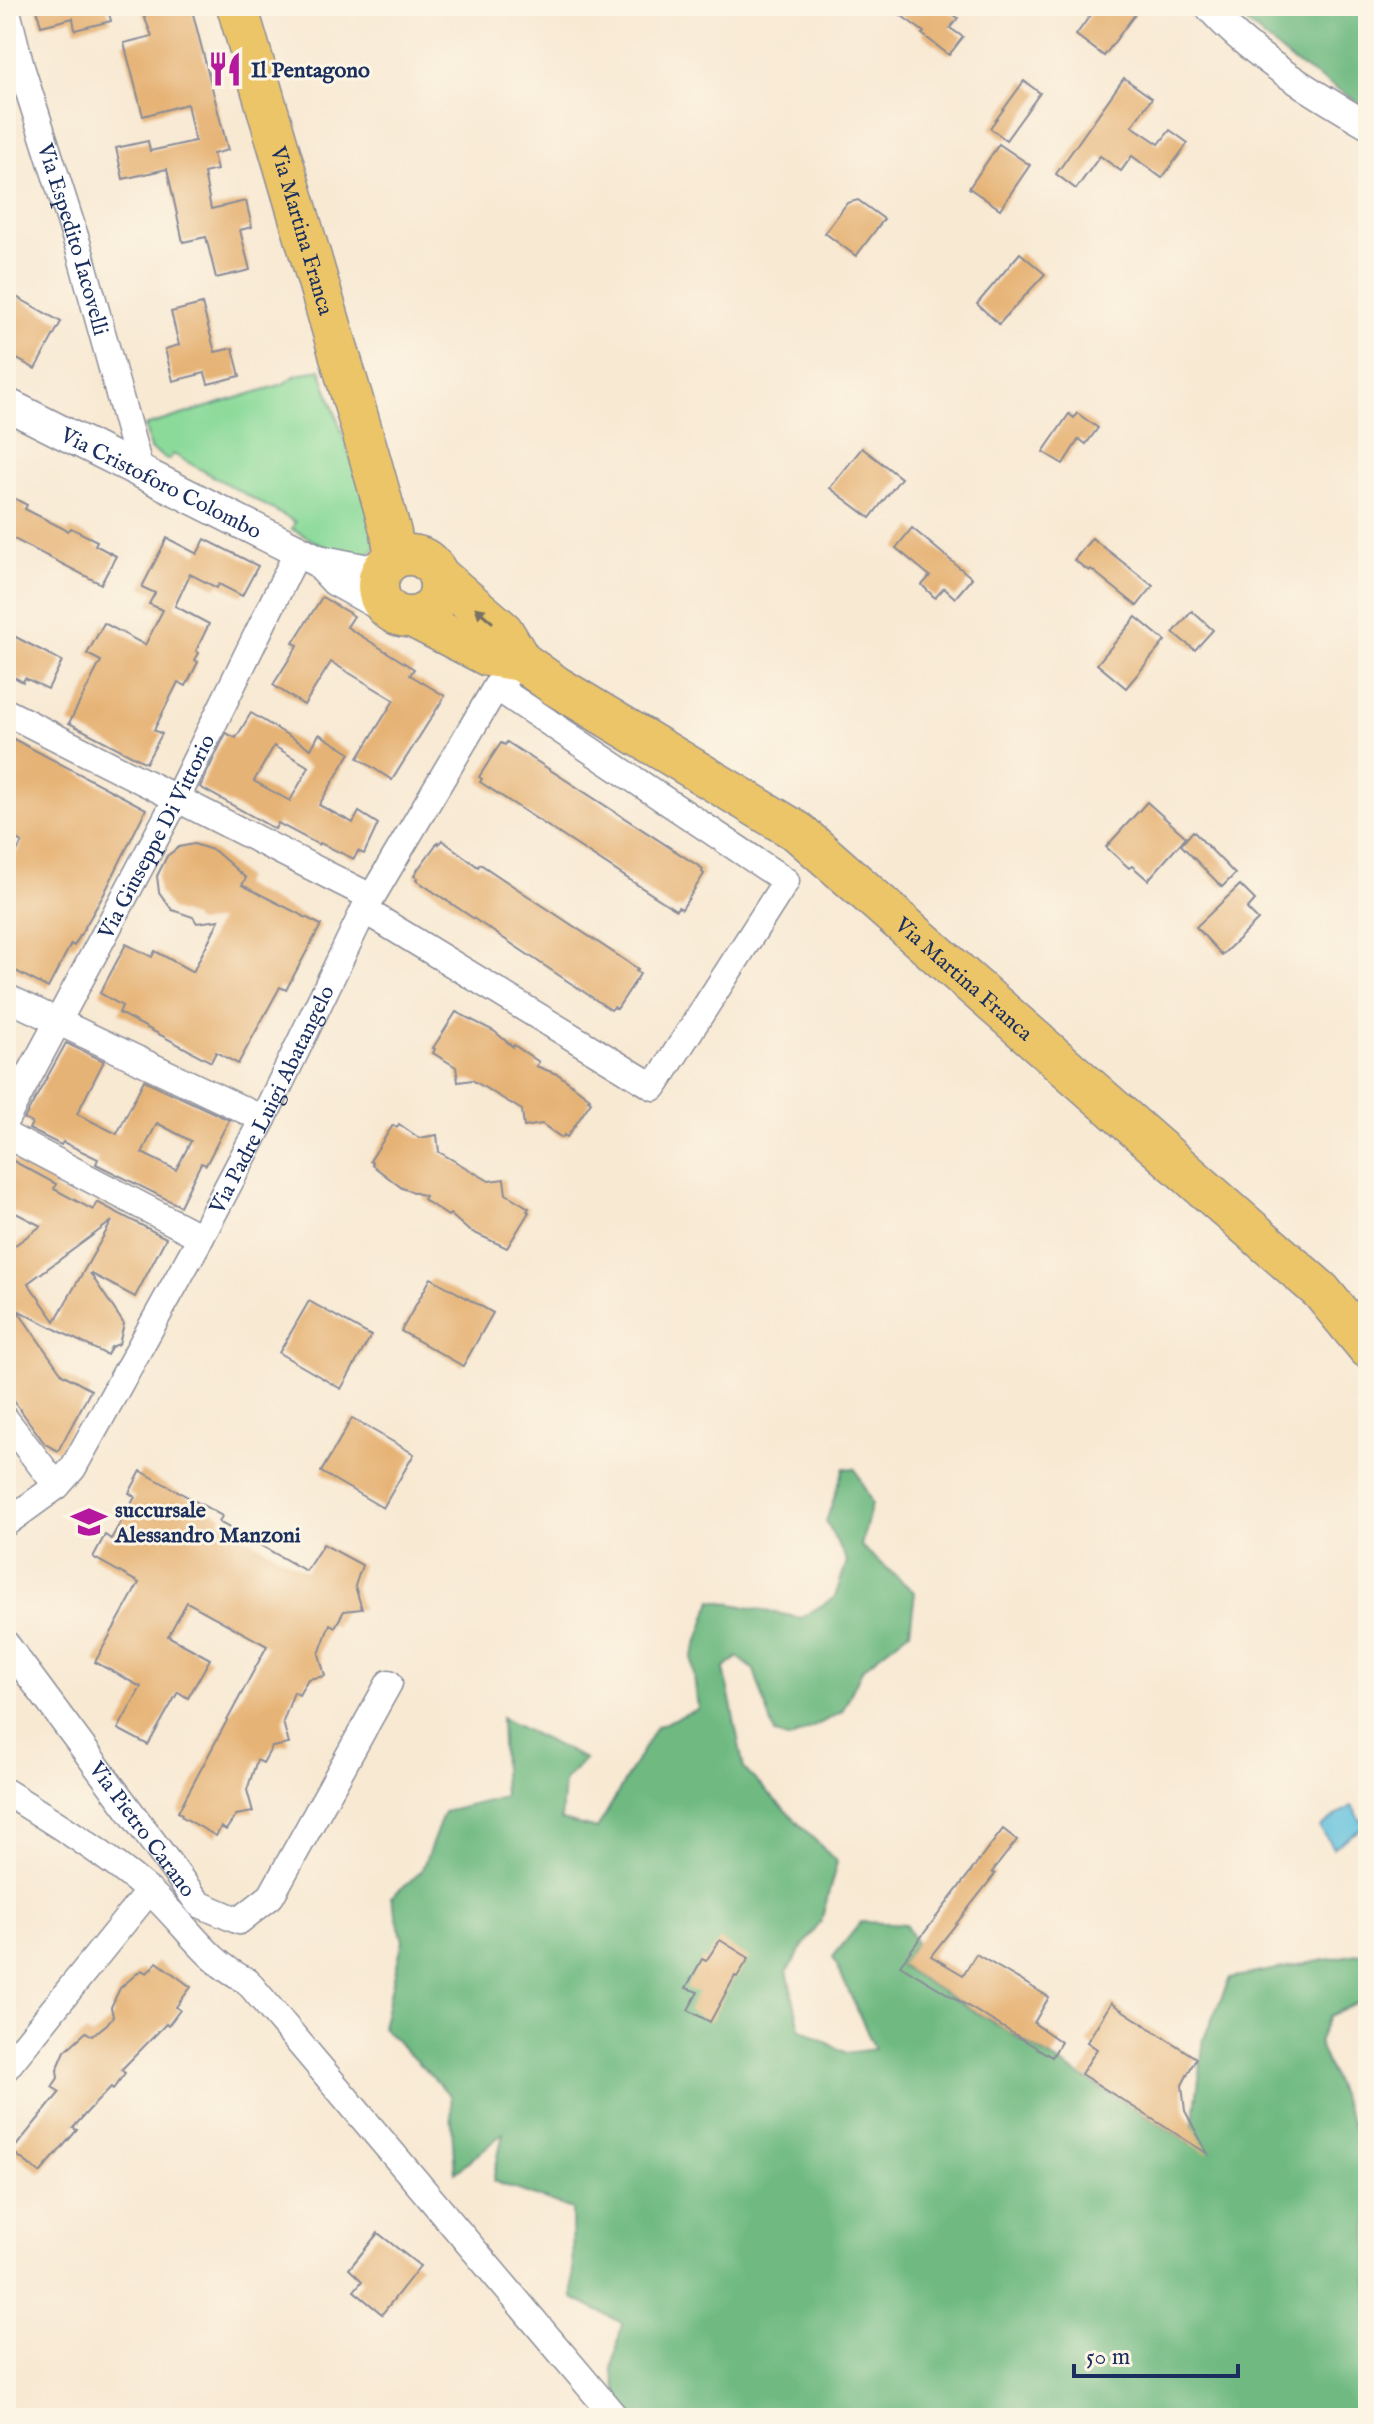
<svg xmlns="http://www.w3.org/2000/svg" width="1374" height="2424" font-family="'IM FELL English',serif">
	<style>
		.green { fill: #8bda9a; stroke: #53847c; stroke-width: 2 }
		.forest { fill: #70ba82; stroke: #467470; stroke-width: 2 }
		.water { fill: #60c1de; stroke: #3e789e; stroke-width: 2 }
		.building { fill: #e6b376; fill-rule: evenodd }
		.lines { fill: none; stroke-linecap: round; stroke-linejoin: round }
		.minor-casing { stroke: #8a8c98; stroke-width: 29 }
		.tertiary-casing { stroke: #8a8c98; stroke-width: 35 }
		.primary-casing { stroke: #8a8c98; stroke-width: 43 }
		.minor { stroke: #fff; stroke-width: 26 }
		.tertiary { stroke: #fff; stroke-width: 32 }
		.primary { stroke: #edc569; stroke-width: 40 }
		.oneway { fill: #797263 }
		.labels { text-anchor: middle; stroke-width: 6; stroke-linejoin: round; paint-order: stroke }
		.poi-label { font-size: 22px; font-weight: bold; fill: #1b2f5e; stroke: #fcf5e5; text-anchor: start }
		.street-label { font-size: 22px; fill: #1b2f5e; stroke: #fcf5e5 }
	</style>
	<rect width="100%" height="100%" fill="#fcf5e5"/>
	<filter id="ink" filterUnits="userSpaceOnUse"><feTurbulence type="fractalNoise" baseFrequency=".0125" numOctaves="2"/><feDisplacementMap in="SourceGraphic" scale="16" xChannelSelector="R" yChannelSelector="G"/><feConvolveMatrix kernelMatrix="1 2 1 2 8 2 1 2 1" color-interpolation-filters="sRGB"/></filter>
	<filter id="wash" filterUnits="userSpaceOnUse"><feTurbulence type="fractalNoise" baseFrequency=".006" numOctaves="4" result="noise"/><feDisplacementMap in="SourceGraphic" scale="32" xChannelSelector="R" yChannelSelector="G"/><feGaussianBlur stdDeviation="1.8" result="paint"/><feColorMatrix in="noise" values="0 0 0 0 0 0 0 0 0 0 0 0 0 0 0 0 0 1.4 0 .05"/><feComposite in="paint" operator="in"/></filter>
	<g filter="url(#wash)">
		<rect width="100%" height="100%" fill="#f8e9d3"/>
		<!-- green -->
		<path class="green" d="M320 369 378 536C371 581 314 540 292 529L295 522 173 454 169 460 150 449 145 426 283 384 295 376Z"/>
		<!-- forest -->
		<g class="forest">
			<path d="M1227 6H1368V108L1292 61Z"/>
			<path d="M844 1468 855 1469 872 1503 861 1546 915 1593 910 1631 863 1668 842 1712 790 1739 775 1734 754 1670 738 1657 724 1669 744 1769 837 1862 821 1921 787 1971 800 2028 846 2053 875 2049 833 1957 861 1922 905 1924 916 1943 900 1966 1191 2143 1204 2038 1230 1978 1368 1952V1998L1329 2016 1318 2042 1362 2148 1368 2192V2418H625L612 2369 622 2323 573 2298 572 2209 493 2181 503 2133 455 2173 450 2095 382 2027 403 1940 391 1897 421 1872 444 1812 504 1797 501 1718 585 1759 564 1781 561 1820 597 1829 656 1727 698 1709 692 1658 712 1600 801 1618 835 1597 847 1561 826 1522Z"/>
		</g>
		<!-- water -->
		<path class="water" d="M1352 1806 1365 1826 1333 1848 1320 1827Z"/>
		<g id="blocks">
			<!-- building -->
			<g class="building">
				<path d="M36 6H107L111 21 75 30 73 18 41 26Z"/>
				<path d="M140 6H191L228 150 213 154 217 170 204 173 211 209 246 201 252 227 240 230 250 270 216 278 206 237 183 242 167 169 123 179 116 148 148 141 150 151 195 141 187 104 143 116 124 43 152 36Z"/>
				<path d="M888 6H942L958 18 950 28 963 37 949 55 922 34 924 32Z"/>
				<path d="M1097 6H1141L1104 56 1076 35Z"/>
				<path d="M1124 78 1152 98 1132 126 1159 144 1170 130 1188 143 1162 178 1132 156 1121 171 1100 156 1076 189 1056 174Z"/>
				<path d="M1024 81 1040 93 1006 140 990 128Z"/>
				<path d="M999 144 1030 165 1000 209 969 188Z"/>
				<path d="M858 200 884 219 856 256 825 233 847 203Z"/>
				<path d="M1020 253 1045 274 999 324 977 304Z"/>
				<path d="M6 291 61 322 35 369 6 353Z"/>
				<path d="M202 304 215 352 233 348 240 376 208 384 205 373 173 381 165 349 179 345 171 312Z"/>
				<path d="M1077 413 1098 428 1086 444 1079 439 1063 464 1043 452 1069 414 1074 418Z"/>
				<path d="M862 448 901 478 870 518 830 488Z"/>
				<path d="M6 494 27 505 25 509 68 531 71 528 97 541 95 545 116 556 101 584 6 535Z"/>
				<path d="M912 528 972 578 955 598 944 588 935 598 922 585 930 576 896 548Z"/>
				<path d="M167 538 197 554 205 539 258 566 242 596 219 584 217 588 190 574 175 606 209 624 196 651 199 653 195 660 198 662 186 686 178 682 154 730 162 734 146 763 69 723 101 661 87 654 104 623 145 645 163 610 149 604 155 593 142 587Z"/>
				<path d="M1092 538 1153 586 1137 606 1091 569 1089 571 1074 560Z"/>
				<path d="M322 597 354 616 347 627 414 669 410 675 445 696 392 780 358 758 394 700 331 662 304 705 273 685 298 645 293 643Z"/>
				<path d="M1192 611 1213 630 1195 650 1173 633Z"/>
				<path d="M1136 617 1165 641 1126 688 1097 664Z"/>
				<path d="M6 632 62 661 48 689 25 678 23 682 6 673Z"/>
				<path d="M251 713 311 749 319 734 350 753 319 805 353 823 359 812 378 824 364 854 358 851 354 859 320 843 319 845 278 823 275 829 200 787 226 733 236 738ZM274 746 309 767 290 801 254 781Z"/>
				<path d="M6 735 146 809 104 894 74 946 71 944 48 988 6 966V871L22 842 6 834Z"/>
				<path d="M507 742 703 869 702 872 704 874 682 909 678 907 676 910 480 782 482 779 479 777 491 758 501 743 505 745Z"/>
				<path d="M1147 802 1186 837 1148 880 1132 866 1129 868 1106 847Z"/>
				<path d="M1193 831 1235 874 1222 887 1181 845Z"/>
				<path d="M442 840 478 867 480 864 638 969 636 971 640 974 617 1009 614 1007 611 1010 416 880 418 878 414 876 418 869 438 842 439 844Z"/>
				<path d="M194 844 215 851 246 878 242 885 321 925 286 990 280 987 238 1064 216 1052 211 1062 119 1013 122 1006 100 993 126 944 152 957 155 951 193 972 219 920 197 923 193 917 172 910 159 892 157 876 167 856 179 847Z"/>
				<path d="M1240 885 1255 900 1247 909 1258 920 1222 955 1196 927Z"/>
				<path d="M456 1012 494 1031 513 1047 514 1045 539 1062 536 1066 559 1075 590 1098 588 1100 591 1102 567 1137 564 1135 562 1138 542 1124 524 1127 522 1110 472 1080 458 1082 456 1067 433 1053 435 1049 433 1048Z"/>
				<path d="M66 1043 104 1061 77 1114 117 1134 144 1080 229 1120 206 1165 201 1163 180 1206 96 1164 98 1159 63 1142 61 1145 29 1129 32 1123 24 1119ZM157 1123 191 1141 176 1170 142 1153Z"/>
				<path d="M399 1124 419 1138 437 1135 439 1152 489 1181 504 1179 506 1194 529 1208 527 1211 529 1212 507 1248 468 1230 450 1214 448 1216 423 1199 425 1196 402 1188 372 1165 373 1163 370 1161 393 1125 397 1127Z"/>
				<path d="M6 1157 56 1184 54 1189 93 1210 97 1202 166 1238 135 1297 90 1273 124 1324 119 1344 111 1347 107 1355 17 1310 62 1374 91 1390 58 1451 45 1444 6 1390V1252L41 1226 6 1208ZM112 1221 86 1267 55 1321 28 1283Z"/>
				<path d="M431 1278 493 1313 463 1366 401 1331Z"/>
				<path d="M309 1301 371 1336 341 1389 279 1353Z"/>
				<path d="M352 1418 414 1454 383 1508 321 1472Z"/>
				<path d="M141 1471 222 1516 219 1522 306 1571 323 1544 362 1565 355 1586 362 1609 344 1611 335 1627 330 1624 319 1654 325 1676 308 1679 299 1695 294 1692 283 1722 289 1744 272 1747 263 1763 257 1760 247 1790 253 1812 236 1815 226 1830 221 1827 216 1836 181 1816 182 1814 178 1812 267 1646 187 1602 168 1636 210 1659 188 1698 178 1692 148 1745 118 1729 141 1687 95 1662 139 1583 93 1557 105 1535 111 1539 135 1497 129 1493Z"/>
				<path d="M1003 1829 1017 1840 992 1872 995 1874 931 1956 963 1975 976 1954 1049 1997 1034 2023 1061 2042 1052 2057 900 1965Z"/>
				<path d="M720 1940 749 1958 737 1977 735 1976 710 2022 688 2010 698 1992 686 1988 702 1959 706 1961Z"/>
				<path d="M157 1962 191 1987 176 2007 180 2010 168 2026 166 2024 121 2070 125 2073 113 2089 111 2087 87 2112 73 2128 77 2130 40 2173 12 2151 60 2092 52 2087 58 2078 57 2070 65 2051 86 2032 92 2036 107 2024 113 2016 111 2007 120 1988 141 1970 147 1973Z"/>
				<path d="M1111 2003 1196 2058 1182 2085 1185 2111 1208 2154 1081 2074 1097 2049 1087 2042Z"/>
				<path d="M378 2233 420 2266 382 2314 354 2291 362 2281 349 2269Z"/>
			</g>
		</g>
	</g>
	<g filter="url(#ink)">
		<use href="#blocks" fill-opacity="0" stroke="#8a8c98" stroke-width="2"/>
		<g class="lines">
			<!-- minor casing -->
			<g class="minor-casing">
				<g id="minor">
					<path d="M1207 6C1251 56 1310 91 1368 125"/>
					<path id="s1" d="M6 7 21 67 79 249 140 470"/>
					<path d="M6 712 371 897"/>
					<path d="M364 910 654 1087 786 881 496 687"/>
					<path d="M6 997 263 1119"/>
					<path id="s2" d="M6 1119 176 800 298 551"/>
					<path d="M6 1135 201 1237"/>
					<path d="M6 1420 57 1486"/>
					<path id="s3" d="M6 1523 57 1486 73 1468 201 1237 263 1119 364 910 496 687 521 661"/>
					<path id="s4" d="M6 1644 199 1904 239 1921 271 1896 389 1683"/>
					<path d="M6 1792C54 1822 104 1853 148 1890 182 1919 206 1962 247 1981L616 2418"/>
					<path d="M6 2068 149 1891"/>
				</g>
			</g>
			<!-- tertiary casing -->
			<g class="tertiary-casing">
				<g id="tertiary">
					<path id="s5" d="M6 404 318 561 368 571 386 564"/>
					<path d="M323 566 336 580 385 607"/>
				</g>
			</g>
			<!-- primary casing -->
			<g class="primary-casing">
				<g id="primary">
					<path id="s6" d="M237 6 369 455 391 533 395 557"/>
					<circle cx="409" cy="586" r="31"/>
					<path id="s7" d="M438 575 503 631 521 661 556 686 798 832 1321 1291 1368 1348"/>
					<path d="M412 617 488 656 521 661"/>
				</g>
			</g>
			<!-- minor -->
			<use href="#minor" class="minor"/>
			<!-- tertiary -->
			<use href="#tertiary" class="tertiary"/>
			<!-- primary -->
			<use href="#primary" class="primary"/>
		</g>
		<!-- one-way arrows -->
		<defs><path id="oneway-solid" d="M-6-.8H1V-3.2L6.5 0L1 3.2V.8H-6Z" transform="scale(2)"/></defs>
		<use class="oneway" href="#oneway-solid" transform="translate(484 615) rotate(-139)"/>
	</g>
	<!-- icons -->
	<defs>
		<g id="restaurant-bare" transform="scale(2.76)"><path d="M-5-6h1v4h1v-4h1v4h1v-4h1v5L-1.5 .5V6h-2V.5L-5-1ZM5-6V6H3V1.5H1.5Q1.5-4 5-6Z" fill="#b5179e" stroke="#fcf5e5" stroke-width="2.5" paint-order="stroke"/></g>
		<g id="school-bare" transform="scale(2.76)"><path d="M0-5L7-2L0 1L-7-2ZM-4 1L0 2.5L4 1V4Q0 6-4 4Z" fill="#b5179e" stroke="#fcf5e5" stroke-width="2.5" paint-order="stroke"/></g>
	</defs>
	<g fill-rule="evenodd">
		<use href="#restaurant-bare" x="225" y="69"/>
		<use href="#school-bare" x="89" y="1522"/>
	</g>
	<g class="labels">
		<!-- poi labels -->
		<g class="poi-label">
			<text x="251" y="77">Il Pentagono</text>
			<text x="115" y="1517">succursale<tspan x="115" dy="25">Alessandro Manzoni</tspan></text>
		</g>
		<!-- street labels -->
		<g class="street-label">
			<text dy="8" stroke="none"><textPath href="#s6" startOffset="234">Via Martina Franca</textPath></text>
			<text dy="8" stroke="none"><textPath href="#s1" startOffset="242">Via Espedito Iacovelli</textPath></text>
			<text dy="8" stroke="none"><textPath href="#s5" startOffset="174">Via Cristoforo Colombo</textPath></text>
			<text dy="8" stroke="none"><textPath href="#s2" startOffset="320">Via Giuseppe Di Vittorio</textPath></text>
			<text dy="8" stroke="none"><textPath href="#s7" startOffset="668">Via Martina Franca</textPath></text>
			<text dy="8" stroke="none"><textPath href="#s3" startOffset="506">Via Padre Luigi Abatangelo</textPath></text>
			<text dy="8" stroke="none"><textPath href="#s4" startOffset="230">Via Pietro Carano</textPath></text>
		</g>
	</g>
	<!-- margin -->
	<rect width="1374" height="2424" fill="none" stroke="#fcf5e5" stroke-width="32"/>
	<!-- scale -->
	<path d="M1074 2364v12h164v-12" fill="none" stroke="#1b2f5e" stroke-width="4"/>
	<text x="1086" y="2364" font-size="24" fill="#1b2f5e" stroke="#fcf5e5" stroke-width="6" paint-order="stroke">50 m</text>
</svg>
